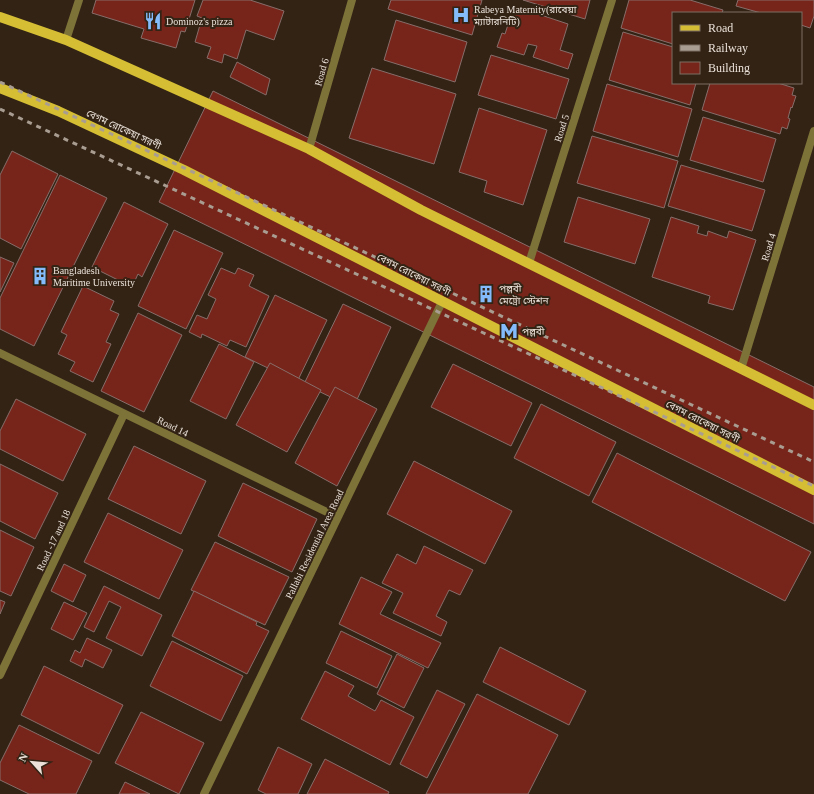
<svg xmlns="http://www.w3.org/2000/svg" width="814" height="794" font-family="'Times New Roman','Noto Sans Bengali',serif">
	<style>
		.building { fill: #77251a; stroke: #876d69 }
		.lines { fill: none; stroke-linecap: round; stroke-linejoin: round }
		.minor { stroke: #7d7238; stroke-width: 8 }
		.primary { stroke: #d5be34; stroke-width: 10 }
		.rail { stroke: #a99d92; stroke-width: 3; stroke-dasharray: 5 5; stroke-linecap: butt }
		.labels { text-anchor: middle; stroke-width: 4; stroke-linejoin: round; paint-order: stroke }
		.poi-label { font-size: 10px; fill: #ebe1d8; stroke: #322315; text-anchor: start }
		.street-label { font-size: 10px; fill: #ebe1d8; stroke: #322315 }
	</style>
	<rect width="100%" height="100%" fill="#322315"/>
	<!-- building -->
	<g class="building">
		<path d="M96 0H195L185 32 181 31 176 48 141 38 144 29 92 13Z"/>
		<path d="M203 0H250L284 11 274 40 246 30 237 59 224 54 222 63 207 58 211 47 195 42 202 18 197 16Z"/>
		<path d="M391 0H482L472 35 388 9Z"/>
		<path d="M523 0H590L585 19Z"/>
		<path d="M629 0H690L723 10 722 13H673V44L621 28Z"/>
		<path d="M738 0H814V16L810 28 801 25V13H761L736 6Z"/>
		<path d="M514 6 568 24 560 50 573 54 568 69 533 57 537 46 528 44 524 55 497 47 502 33 505 34Z"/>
		<path d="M396 20 467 42 455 82 384 60Z"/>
		<path d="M623 32 673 47V83H696L690 105 609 80Z"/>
		<path d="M491 55 569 79 556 119 478 95Z"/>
		<path d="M237 62 270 79 266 95 230 77Z"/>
		<path d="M372 68 456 94 434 164 349 138Z"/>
		<path d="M710 83H778L794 88 792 95 796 96 792 108 791 107 788 118 790 119 787 129 782 127 780 134 702 110Z"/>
		<path d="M607 84 692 109 678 157 593 131Z"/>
		<path d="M213 91 814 387V524L159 202Z"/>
		<path d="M479 108 547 130 523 205 484 192 487 181 459 172Z"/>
		<path d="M703 117 776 139 763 182 690 160Z"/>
		<path d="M592 136 678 161 664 208 577 183Z"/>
		<path d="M12 151 58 174 21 249 0 238V175Z"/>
		<path d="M681 165 765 190 752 231 668 206Z"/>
		<path d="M60 175 107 198 34 346 0 329V298Z"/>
		<path d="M578 197 650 219 635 264 564 242Z"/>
		<path d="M124 202 168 224 142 277 138 274 132 287 92 267Z"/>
		<path d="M671 217 699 226 697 233 707 236 708 231 727 238 729 231 756 240 733 310 708 303 710 296 652 277Z"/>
		<path d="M174 230 223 253 186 329 138 306Z"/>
		<path d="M0 257 14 263 0 292Z"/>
		<path d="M221 268 235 274 238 268 254 275 249 286 269 296 246 347 230 340 227 346 202 334 201 338 189 332 197 315 207 319 216 299 208 295Z"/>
		<path d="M83 286 114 301 110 310 119 314 106 342 111 344 93 382 70 371 75 362 58 354 67 335 61 332Z"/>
		<path d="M275 295 327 320 297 382 245 357Z"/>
		<path d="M343 304 391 327 353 408 304 384Z"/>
		<path d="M138 313 182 335 144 412 101 391Z"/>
		<path d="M219 344 254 362 226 419 190 401Z"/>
		<path d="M270 363 321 390 287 452 236 425Z"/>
		<path d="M453 364 532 403 511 446 431 407Z"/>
		<path d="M335 387 377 409 337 486 295 463Z"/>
		<path d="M16 399 86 434 63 481 0 449V431Z"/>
		<path d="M541 404 616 442 589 496 514 458Z"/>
		<path d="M134 446 206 481 181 534 108 499Z"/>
		<path d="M617 453 811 552 785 601 592 502Z"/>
		<path d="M414 461 512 511 485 564 387 514Z"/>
		<path d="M0 464 58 493 35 539 0 521Z"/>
		<path d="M243 483 317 519 292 572 218 536Z"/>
		<path d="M108 513 183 550 159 599 84 562Z"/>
		<path d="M0 530 34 547 11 596 0 591Z"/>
		<path d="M215 542 289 577 265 625 191 590Z"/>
		<path d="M424 546 473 570 460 595 449 590 436 616 447 622 441 636 393 613 403 593 382 583 397 554 416 564Z"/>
		<path d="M64 564 86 575 73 602 51 591Z"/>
		<path d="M361 577 392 592 380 614 441 643 428 668 339 624Z"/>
		<path d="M104 586 162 615 142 656 106 638 121 607 109 601 94 632 84 627Z"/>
		<path d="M194 591 257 622 256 625 269 631 247 674 172 636Z"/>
		<path d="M0 600 5 602 0 614Z"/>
		<path d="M64 602 87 613 73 640 51 629Z"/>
		<path d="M341 631 392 656 377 688 326 663Z"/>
		<path d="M87 638 112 650 103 668 85 659 82 667 70 661 75 650 80 653Z"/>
		<path d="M172 641 243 676 221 721 150 686Z"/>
		<path d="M500 647 586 691 569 725 483 682Z"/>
		<path d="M397 654 424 668 404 708 377 694Z"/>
		<path d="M44 666 123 705 99 754 21 715Z"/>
		<path d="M325 671 354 686 348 696 375 711 381 700 414 717 390 765 301 719Z"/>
		<path d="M437 690 465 704 427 778 400 764Z"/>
		<path d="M477 694 558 735 528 794H426Z"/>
		<path d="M141 712 204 743 179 794 115 763Z"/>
		<path d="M19 725 92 761 76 794H29L0 780V763Z"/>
		<path d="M278 747 312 764 298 794H266L258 790Z"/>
		<path d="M325 759 389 792 388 794H307Z"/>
		<path d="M125 782 150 794H119Z"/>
	</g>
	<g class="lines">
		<!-- minor -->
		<g class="minor">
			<path d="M66 40 79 0"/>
			<path d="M309 149 352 0"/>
			<path d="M529 263 612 0"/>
			<path d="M0 353 337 517"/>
			<path d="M741 369 814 131"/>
			<path d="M0 675 124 414"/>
			<path d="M204 794 442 302"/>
		</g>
		<!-- primary -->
		<g class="primary">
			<path d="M0 17 66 40 309 149 421 210 814 405"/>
			<path d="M0 88 58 111 184 170 814 490"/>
		</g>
		<!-- rail -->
		<g class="rail">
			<path d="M0 82 814 462"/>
			<path d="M0 109 814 486"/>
		</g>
	</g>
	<!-- icons -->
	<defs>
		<g id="hospital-bare" transform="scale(1.38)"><path d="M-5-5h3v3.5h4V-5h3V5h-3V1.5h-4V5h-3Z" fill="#84bcfb" stroke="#322315" stroke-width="2.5" paint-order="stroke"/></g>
		<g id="restaurant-bare" transform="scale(1.38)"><path d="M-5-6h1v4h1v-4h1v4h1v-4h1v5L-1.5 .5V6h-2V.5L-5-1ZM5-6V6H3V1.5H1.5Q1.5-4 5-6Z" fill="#84bcfb" stroke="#322315" stroke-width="2.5" paint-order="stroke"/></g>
		<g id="building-bare" transform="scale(1.38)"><path d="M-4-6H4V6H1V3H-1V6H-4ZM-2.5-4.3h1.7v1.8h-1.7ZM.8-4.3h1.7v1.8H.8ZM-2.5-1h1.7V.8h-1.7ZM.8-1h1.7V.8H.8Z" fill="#84bcfb" stroke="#322315" stroke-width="2.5" paint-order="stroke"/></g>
		<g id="metro-bare" transform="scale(1.38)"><path d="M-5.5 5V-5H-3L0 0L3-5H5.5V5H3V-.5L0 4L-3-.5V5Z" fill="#84bcfb" stroke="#322315" stroke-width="2.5" paint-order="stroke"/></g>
	</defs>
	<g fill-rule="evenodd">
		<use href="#hospital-bare" x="461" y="15"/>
		<use href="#restaurant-bare" x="153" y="21"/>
		<use href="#building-bare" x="40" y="276"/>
		<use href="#building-bare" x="486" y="294"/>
		<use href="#metro-bare" x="509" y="331"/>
	</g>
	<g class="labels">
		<!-- poi labels -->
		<g class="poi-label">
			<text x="474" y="13">Rabeya Maternity(রাবেয়া<tspan x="474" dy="12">ম্যাটারনিটি)</tspan></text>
			<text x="166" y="25">Dominoz's pizza</text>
			<text x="53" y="274">Bangladesh<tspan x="53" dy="12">Maritime University</tspan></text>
			<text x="499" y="292">পল্লবী<tspan x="499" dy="12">মেট্রো স্টেশন</tspan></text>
			<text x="522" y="335">পল্লবী</text>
		</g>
		<!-- street labels -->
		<g class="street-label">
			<text transform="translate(321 72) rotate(-74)" y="4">Road 6</text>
			<text transform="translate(561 128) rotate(-72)" y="4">Road 5</text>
			<text transform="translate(124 129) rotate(25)" y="4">বেগম রোকেয়া সরণী</text>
			<text transform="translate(768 247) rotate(-73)" y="4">Road 4</text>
			<text transform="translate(414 274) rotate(27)" y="4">বেগম রোকেয়া সরণী</text>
			<text transform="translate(703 421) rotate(27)" y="4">বেগম রোকেয়া সরণী</text>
			<text transform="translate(173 426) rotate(26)" y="4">Road 14</text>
			<text transform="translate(53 540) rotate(-65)" y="4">Road -17 and 18</text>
			<text transform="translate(314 544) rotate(-64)" y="4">Pallabi Residential Area Road</text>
		</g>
	</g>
	<!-- legend -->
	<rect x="672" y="12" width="130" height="72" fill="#322315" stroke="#7c6f63"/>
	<rect x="680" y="25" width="20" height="6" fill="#d5be34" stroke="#7c6f63"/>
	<text x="708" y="32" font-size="12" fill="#ebe1d8">Road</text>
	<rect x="680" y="45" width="20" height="6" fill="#a99d92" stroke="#7c6f63"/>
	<text x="708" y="52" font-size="12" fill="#ebe1d8">Railway</text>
	<rect x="680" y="62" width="20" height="12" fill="#77251a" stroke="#7c6f63"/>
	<text x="708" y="72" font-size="12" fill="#ebe1d8">Building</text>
	<!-- north arrow -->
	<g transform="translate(32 762) rotate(297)" stroke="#322315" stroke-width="3" paint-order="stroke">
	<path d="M0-3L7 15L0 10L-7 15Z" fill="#ebe1d8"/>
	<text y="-6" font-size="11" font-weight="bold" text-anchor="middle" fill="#ebe1d8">N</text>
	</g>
</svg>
